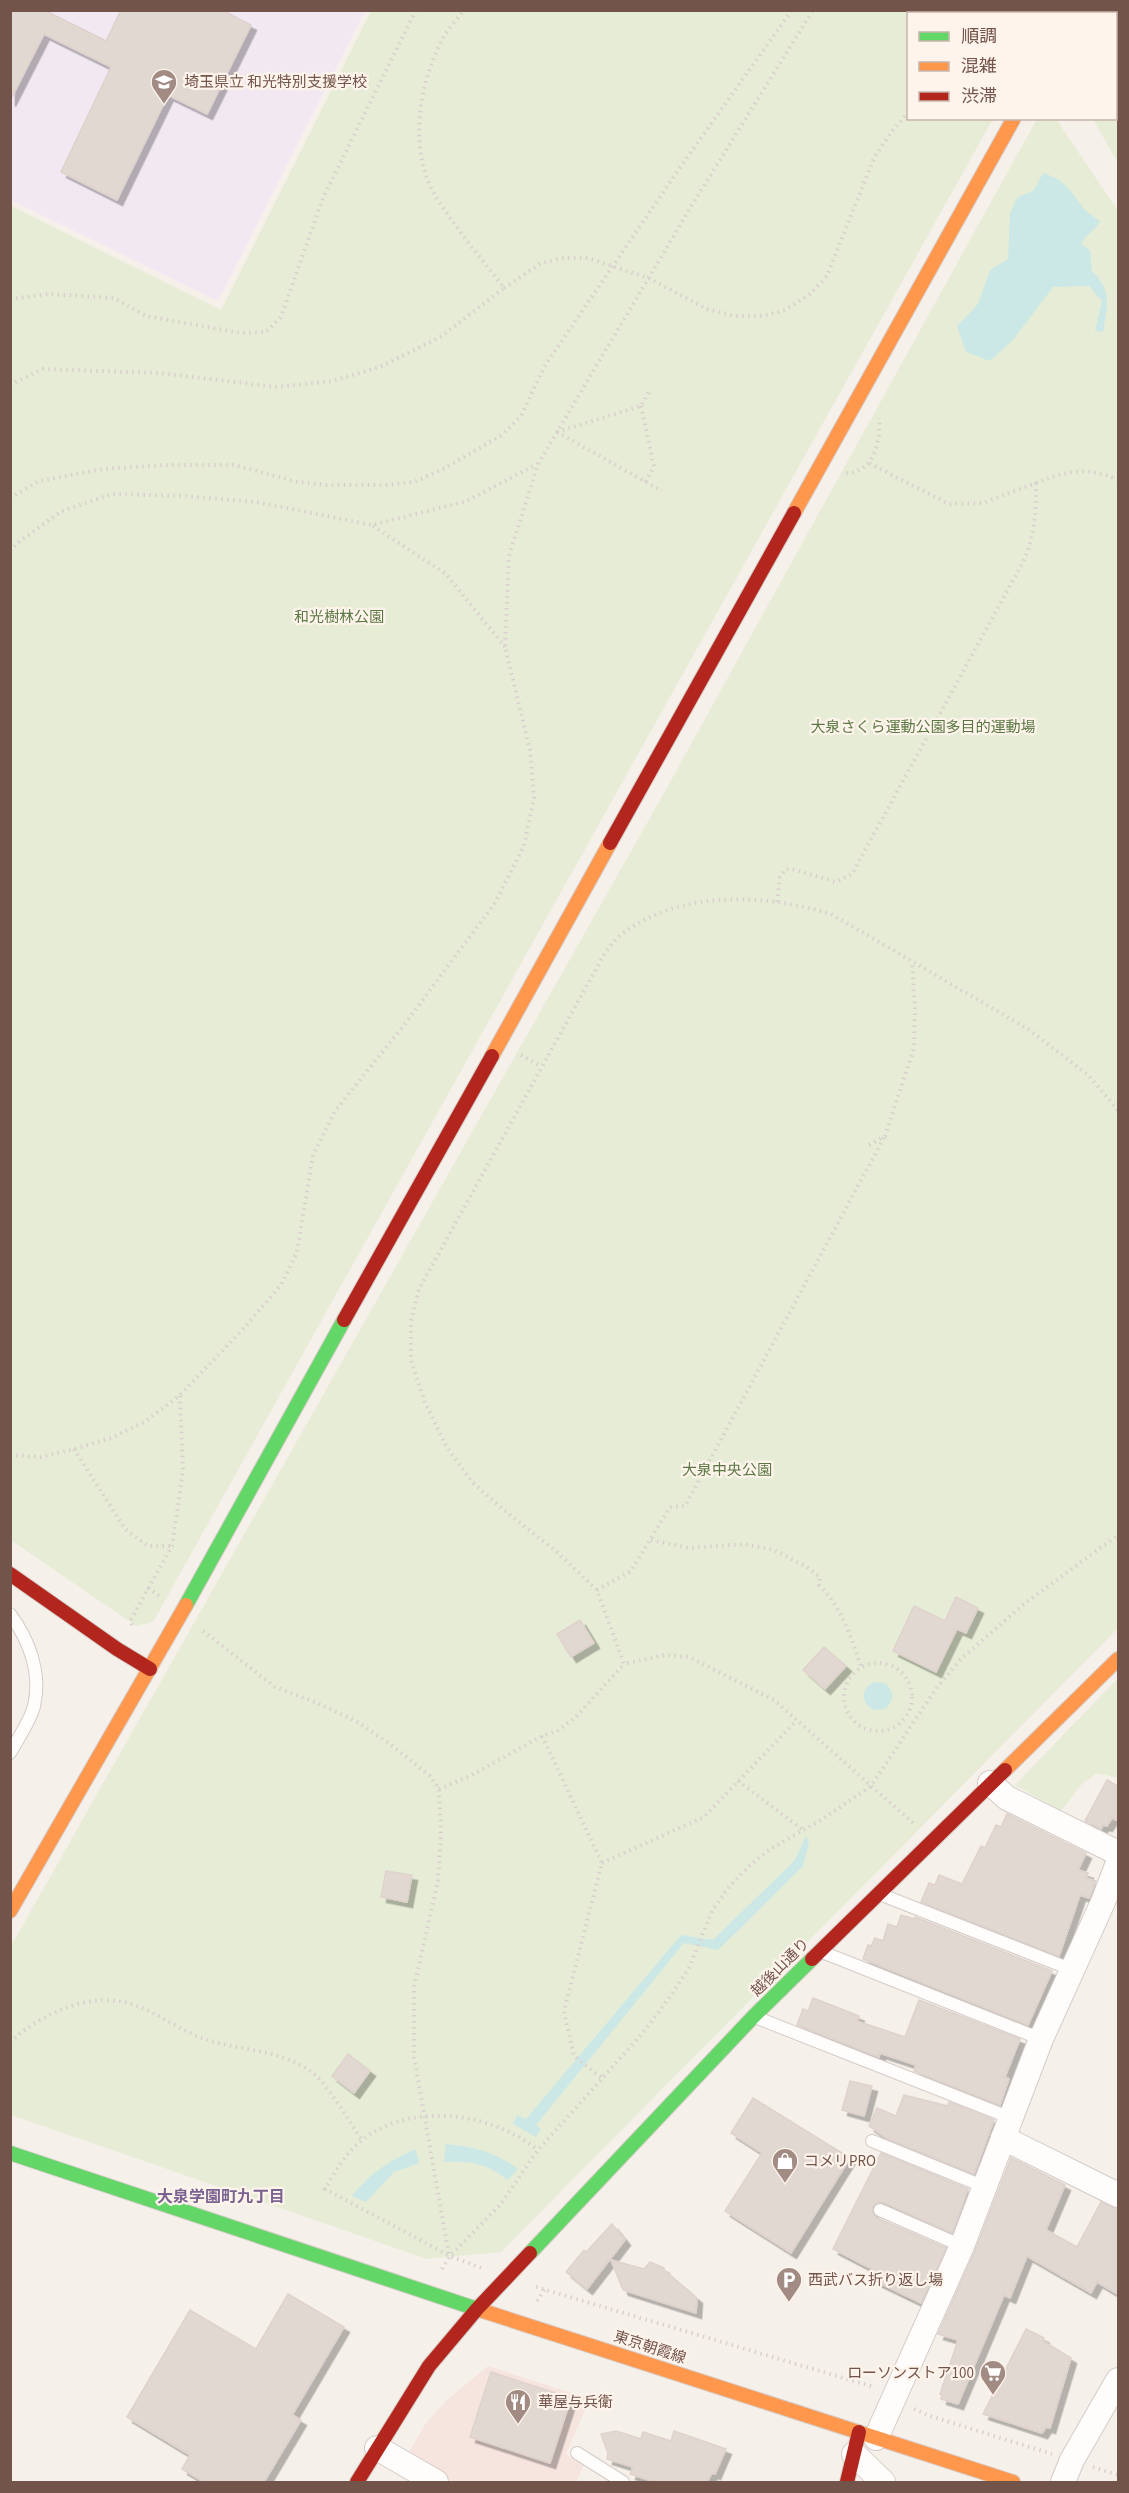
<svg xmlns="http://www.w3.org/2000/svg" width="1129" height="2493" font-family="'Source Sans 3','Noto Sans JP',sans-serif">
	<style>
		.commercial { fill: #f6e4de }
		.education { fill: #f1e8f2 }
		.green { fill: #e6ecd5 }
		.water { fill: #cce8e6 }
		.building { fill: #e2d8d2; stroke: #dfd2cc; stroke-width: 1.5; filter: url(#shadow) }
		.lines { fill: none; stroke-linecap: round; stroke-linejoin: round }
		.lane-casing { stroke: #d4cbc7; stroke-width: 14 }
		.street-casing { stroke: #d4cbc7; stroke-width: 26 }
		.fast-casing { stroke: #d5cbc6; stroke-width: 16 }
		.slow-casing { stroke: #d5cbc6; stroke-width: 16 }
		.jam-casing { stroke: #d5cbc6; stroke-width: 16 }
		.path { stroke: #d9d0ce; stroke-width: 4; stroke-dasharray: 1.5 4.5; stroke-linecap: butt }
		.lane { stroke: #fefdfc; stroke-width: 12 }
		.street { stroke: #fefdfc; stroke-width: 24 }
		.fast { stroke: #63d668; stroke-width: 14 }
		.slow { stroke: #ff974d; stroke-width: 14 }
		.jam { stroke: #b3261e; stroke-width: 14 }
		.labels { text-anchor: middle; stroke-width: 4.5; stroke-linejoin: round; paint-order: stroke }
		.poi-label { font-size: 15px; fill: #73544b; stroke: #fef4eb; text-anchor: start }
		.park-label { font-size: 15px; fill: #5a7843; stroke: #fef4eb }
		.street-label { font-size: 15px; fill: #73544b; stroke: #fef4eb }
		.neighbourhood-label { font-size: 16px; font-weight: bold; fill: #7a6390; stroke: #fef4eb }
	</style>
	<defs>
		<filter id="shadow"><feDropShadow dx="5.5" dy="5.5" stdDeviation="0" flood-color="#0004"/></filter>
	</defs>
	<rect width="100%" height="100%" fill="#f6f0ea"/>
	<!-- commercial -->
	<path class="commercial" d="M488 2366 590 2399 566 2454 584 2465 576 2482H453L406 2457 426 2423 446 2401Z"/>
	<!-- education -->
	<path class="education" d="M10 11H365L218 301 11 200Z"/>
	<!-- green -->
	<g class="green">
		<path d="M371 11H1054L1052 14H908V118L993 119 153 1622 136 1626 11 1540V206L221 310Z"/>
		<path d="M1118 71V163L1093 119 1116 118V73Z"/>
		<path d="M1037 119H1056L1118 211V1628L501 2252 427 2259 11 2115V1946L659 802Z"/>
		<path d="M1118 1678V1778L1097 1773 1081 1785 1061 1811 1015 1785Z"/>
	</g>
	<!-- water -->
	<g class="water">
		<path d="M1043 173C1065 180 1069 189 1082 206 1086 212 1094 217 1100 221 1095 231 1086 234 1081 244L1090 250 1092 271C1113 291 1107 306 1103 332L1095 331 1102 301 1089 286 1053 287 1013 340 990 361 966 352 957 326 978 304 990 270 1008 259 1010 213 1017 198 1034 190Z"/>
		<circle cx="878" cy="1696" r="14"/>
		<path d="M806 1836 809 1842 803 1866 718 1950 684 1943 536 2125 541 2129 536 2137 513 2124 517 2115 526 2119 681 1935 713 1940 795 1860Z"/>
		<path d="M446 2144C477 2148 491 2150 518 2169L508 2180C485 2163 473 2161 444 2162Z"/>
		<path d="M416 2149 419 2163 394 2172 366 2202 352 2196C370 2173 389 2161 416 2149Z"/>
	</g>
	<!-- building -->
	<g class="building">
		<path d="M10 10H44L106 41 121 10H222L251 25 207 114 168 95 117 200 61 172 111 67 44 34 10 101Z"/>
		<path d="M956 1597 978 1608 966 1633 957 1629 936 1672 893 1651 914 1606 945 1621Z"/>
		<path d="M580 1620 594 1643 571 1657 557 1634Z"/>
		<path d="M824 1647 846 1666 825 1689 803 1670Z"/>
		<path d="M1107 1780 1119 1787V1821L1112 1818 1107 1826 1103 1825 1101 1829 1085 1821Z"/>
		<path d="M1007 1814 1086 1853 1078 1870 1088 1873 1086 1878 1096 1881 1089 1898 1080 1895 1059 1956 921 1902 929 1883 935 1885 939 1875 962 1884 981 1846 985 1848 996 1825 1001 1827Z"/>
		<path d="M386 1871 412 1875 407 1902 381 1897Z"/>
		<path d="M901 1915 914 1919 915 1917 1052 1971 1028 2025 863 1959 868 1945 871 1946 875 1938 883 1941 888 1924 897 1927Z"/>
		<path d="M813 1998 859 2016 857 2021 905 2037 919 2000 1020 2039 1005 2077 1009 2079 1000 2105 914 2071 916 2065 880 2053 879 2057 797 2025 803 2009 808 2011Z"/>
		<path d="M348 2054 370 2071 354 2093 332 2076Z"/>
		<path d="M850 2081 872 2086 864 2116 842 2110Z"/>
		<path d="M904 2095 948 2106 949 2102 994 2120 974 2174 888 2139 869 2126 877 2108 896 2116Z"/>
		<path d="M753 2098 850 2158 791 2253 725 2211 762 2153 731 2133Z"/>
		<path d="M881 2153 968 2189 952 2233 883 2202 876 2203 872 2207 873 2214 877 2218 946 2248 921 2303 867 2277 872 2269 833 2249Z"/>
		<path d="M1011 2158 1065 2185 1046 2230 1077 2247 1101 2202 1119 2209V2295L1097 2282 1091 2293 1027 2256 1010 2298 1004 2295 958 2404 941 2399 942 2395 940 2394 958 2340 938 2334 975 2251Z"/>
		<path d="M612 2224 625 2240 587 2289 566 2272 584 2250 586 2252Z"/>
		<path d="M611 2260 644 2269 650 2262 664 2268V2270L697 2298 696 2313 623 2290Z"/>
		<path d="M288 2294 344 2327 292 2415 301 2420 264 2482H204L182 2469 190 2455 127 2417 190 2310 256 2349Z"/>
		<path d="M1026 2329 1044 2338 1043 2341 1071 2358 1050 2428 1046 2427 1042 2433 983 2414Z"/>
		<path d="M491 2372 571 2398 550 2463 470 2437Z"/>
		<path d="M616 2431 641 2439 643 2432 671 2441 674 2431 726 2449 715 2474 712 2473 707 2482H655L630 2474 633 2467 607 2459 608 2453 601 2434Z"/>
	</g>
	<g class="lines">
		<!-- lane casing -->
		<g class="lane-casing">
			<g id="lane">
				<path d="M10 1614C29 1640 42 1673 34 1706 30 1722 18 1738 10 1753"/>
				<path d="M882 1895 1073 1970"/>
				<path d="M822 1952 1041 2039"/>
				<path d="M755 2017 1011 2118"/>
				<path d="M872 2141 985 2187"/>
				<path d="M880 2210 962 2246"/>
				<path d="M577 2453 623 2482"/>
			</g>
		</g>
		<!-- street casing -->
		<g class="street-casing">
			<g id="street">
				<path d="M990 1783 1007 1798 1118 1853"/>
				<path d="M1003 2138 1118 2195"/>
				<path d="M876 2438 962 2246 1041 2039 1103 1902 1118 1863"/>
				<path d="M377 2448 436 2482"/>
				<path d="M854 2454 883 2482"/>
				<path d="M1063 2482 1072 2460 1118 2380"/>
			</g>
		</g>
		<!-- fast casing -->
		<g class="fast-casing">
			<g id="fast">
				<path d="M186 1605 344 1320"/>
				<path d="M10 2153 483 2311"/>
				<path d="M530 2253 754 2016 812 1959"/>
			</g>
		</g>
		<!-- slow casing -->
		<g class="slow-casing">
			<g id="slow">
				<path d="M1072 14 1074 10"/>
				<path d="M794 513 1014 118"/>
				<path d="M492 1056 610 843"/>
				<path d="M1005 1770 1118 1659"/>
				<path d="M10 1911 186 1605"/>
				<path d="M483 2311 1013 2482"/>
			</g>
		</g>
		<!-- jam casing -->
		<g class="jam-casing">
			<g id="jam">
				<path d="M610 843 794 513"/>
				<path d="M344 1320 492 1056"/>
				<path d="M10 1574 117 1649 150 1669"/>
				<path d="M812 1959 1005 1770"/>
				<path d="M357 2482 429 2366 477 2309 530 2253"/>
				<path d="M847 2482 859 2432"/>
			</g>
		</g>
		<!-- path -->
		<g class="path">
			<path d="M992 14 994 10"/>
			<path d="M504 288 540 264 561 258H588L648 278 707 309 734 316H763L785 310 809 295 827 276 874 158 892 131 908 113"/>
			<path d="M10 299 48 294 114 298 146 316 240 333 266 332 281 317 323 198 416 10"/>
			<path d="M10 385 43 369 159 373 277 387 332 381 380 367 442 336 504 288C481 258 455 228 435 195 408 150 419 84 442 40 447 29 457 20 464 10"/>
			<path d="M641 406 654 467 645 482"/>
			<path d="M557 432 662 491"/>
			<path d="M557 432 641 406 650 390"/>
			<path d="M846 473C874 473 881 441 879 418"/>
			<path d="M1036 483C1065 471 1089 466 1118 480"/>
			<path d="M10 498 39 481 103 469 165 465H234L298 482 326 485H388L414 482 445 468 502 435 521 416 544 367 681 166 792 10"/>
			<path d="M373 526 446 574 505 647"/>
			<path d="M10 551 20 541 62 511 112 494 184 496 256 502 372 525 467 501 537 464"/>
			<path d="M777 902 780 877 786 869H792L836 882 852 874 1023 562C1035 536 1036 512 1036 483L983 503 949 504 869 463"/>
			<path d="M521 1055 540 1066"/>
			<path d="M869 1145 885 1136 914 1048 915 1007 912 963"/>
			<path d="M74 1449 125 1529 148 1546H172"/>
			<path d="M10 1455 41 1457 74 1449 111 1438 146 1421 180 1395 243 1329 281 1285 297 1252 313 1155 335 1111 404 1025 495 903 524 846 534 798 530 750 505 647 509 556 538 464 692 205 813 10"/>
			<path d="M651 1540 689 1548 744 1544 774 1550 807 1567 820 1577 819 1585C841 1606 852 1639 861 1667"/>
			<path d="M148 1588 162 1598"/>
			<path d="M597 1590 631 1571 670 1507 685 1506 885 1136"/>
			<path d="M132 1625 130 1621 172 1546 183 1471 180 1396"/>
			<path d="M203 1631 275 1687 315 1702 356 1721 390 1744 430 1776 439 1789 441 1834 438 1881 414 1987V2057L449 2255"/>
			<circle cx="878" cy="1697" r="34"/>
			<path d="M542 1736 602 1863 564 2011 574 2056 602 2078"/>
			<path d="M738 1781 803 1830"/>
			<path d="M439 1789 470 1776 542 1736 557 1731 576 1717 624 1664"/>
			<path d="M913 1823 774 1700 689 1657 664 1655 624 1664 597 1590 556 1551 511 1516 472 1482 446 1446 425 1402 411 1361V1321L419 1289 606 951C612 944 618 936 626 931 685 890 765 894 831 914L1028 1029 1088 1075 1118 1110"/>
			<path d="M602 1863 704 1817 797 1720"/>
			<path d="M10 2042C43 2012 96 1988 140 2007 162 2016 183 2032 205 2039 239 2051 280 2049 310 2071 330 2085 347 2120 362 2140"/>
			<path d="M481 2268 450 2256 325 2189C335 2172 346 2153 361 2141 410 2101 491 2112 538 2150"/>
			<path d="M442 2269 450 2256 500 2205 538 2150 641 2035 670 1997 689 1968 712 1911 728 1888 748 1867 770 1849 821 1820 871 1786 935 1690 960 1660 1024 1604 1118 1535"/>
			<path d="M536 2287 874 2387"/>
			<path d="M537 2301 545 2289"/>
			<path d="M914 2409 930 2416 1052 2454"/>
			<path d="M1093 2467 1118 2475"/>
		</g>
		<!-- lane -->
		<use href="#lane" class="lane"/>
		<!-- street -->
		<use href="#street" class="street"/>
		<!-- fast -->
		<use href="#fast" class="fast"/>
		<!-- slow -->
		<use href="#slow" class="slow"/>
		<!-- jam -->
		<use href="#jam" class="jam"/>
	</g>
	<!-- icons -->
	<defs>
		<g id="school-pin" transform="scale(1.35)"><path d="M0 17L-7.5 6A9.5 9.5 0 1 1 7.5 6Z" fill="#a18b83" stroke="#fef4eb"/><path d="M0-5L7-2L0 1L-7-2ZM-4 1L0 2.5L4 1V4Q0 6-4 4Z" fill="#fff"/></g>
		<g id="shop-pin" transform="scale(1.35)"><path d="M0 17L-7.5 6A9.5 9.5 0 1 1 7.5 6Z" fill="#a18b83" stroke="#fef4eb"/><path d="M-5-2.5h2.3a2.7 3.5 0 0 1 5.4 0H5L5.5 6h-11ZM-1.5-2.5h3a1.5 2.3 0 0 0-3 0Z" fill="#fff"/></g>
		<g id="parking-pin" transform="scale(1.35)"><path d="M0 17L-7.5 6A9.5 9.5 0 1 1 7.5 6Z" fill="#a18b83" stroke="#fef4eb"/><path d="M-3.5-5.5H1a3.5 3.5 0 0 1 0 7H-1V5.5H-3.5ZM-1-3.4V-.6H.8a1.4 1.4 0 0 0 0-2.8Z" fill="#fff"/></g>
		<g id="supermarket-pin" transform="scale(1.35)"><path d="M0 17L-7.5 6A9.5 9.5 0 1 1 7.5 6Z" fill="#a18b83" stroke="#fef4eb"/><path d="M-6-5.5h2.5l.6 2H6L4.5 2H-2.5L-4.4-4H-6ZM-1.5 3.2a1.3 1.3 0 1 0 .1 0ZM3 3.2a1.3 1.3 0 1 0 .1 0Z" fill="#fff"/></g>
		<g id="restaurant-pin" transform="scale(1.35)"><path d="M0 17L-7.5 6A9.5 9.5 0 1 1 7.5 6Z" fill="#a18b83" stroke="#fef4eb"/><path d="M-5-6h1v4h1v-4h1v4h1v-4h1v5L-1.5 .5V6h-2V.5L-5-1ZM5-6V6H3V1.5H1.5Q1.5-4 5-6Z" fill="#fff"/></g>
	</defs>
	<g fill-rule="evenodd">
		<use href="#school-pin" x="164" y="82"/>
		<use href="#shop-pin" x="785" y="2161"/>
		<use href="#parking-pin" x="789" y="2280"/>
		<use href="#supermarket-pin" x="993" y="2373"/>
		<use href="#restaurant-pin" x="518" y="2402"/>
	</g>
	<g class="labels">
		<!-- poi labels -->
		<g class="poi-label">
			<text x="184" y="87">埼玉県立 和光特別支援学校</text>
			<text x="804" y="2166">コメリPRO</text>
			<text x="808" y="2285">西武バス折り返し場</text>
			<text x="974" y="2378" text-anchor="end">ローソンストア100</text>
			<text x="538" y="2407">華屋与兵衛</text>
		</g>
		<!-- park labels -->
		<g class="park-label">
			<text x="339" y="622">和光樹林公園</text>
			<text x="923" y="732">大泉さくら運動公園多目的運動場</text>
			<text x="727" y="1475">大泉中央公園</text>
		</g>
		<!-- street labels -->
		<g class="street-label">
			<text transform="translate(780 1967) rotate(-45)" y="5">越後山通り</text>
			<text transform="translate(650 2347) rotate(18)" y="5">東京朝霞線</text>
		</g>
		<!-- neighbourhood labels -->
		<g class="neighbourhood-label">
			<text x="221" y="2202">大泉学園町九丁目</text>
		</g>
	</g>
	<!-- border -->
	<rect width="1129" height="2493" fill="none" stroke="#73544b" stroke-width="24"/>
	<!-- legend -->
	<rect x="907" y="12" width="210" height="108" fill="#fef4eb" stroke="#c6b4ab" stroke-width="1.5"/>
	<rect x="919" y="32" width="30" height="9" fill="#63d668" stroke="#c6b4ab" stroke-width="1.5"/>
	<text x="961" y="42" font-size="18" fill="#73544b">順調</text>
	<rect x="919" y="62" width="30" height="9" fill="#ff974d" stroke="#c6b4ab" stroke-width="1.5"/>
	<text x="961" y="72" font-size="18" fill="#73544b">混雑</text>
	<rect x="919" y="92" width="30" height="9" fill="#b3261e" stroke="#c6b4ab" stroke-width="1.5"/>
	<text x="961" y="102" font-size="18" fill="#73544b">渋滞</text>
</svg>
